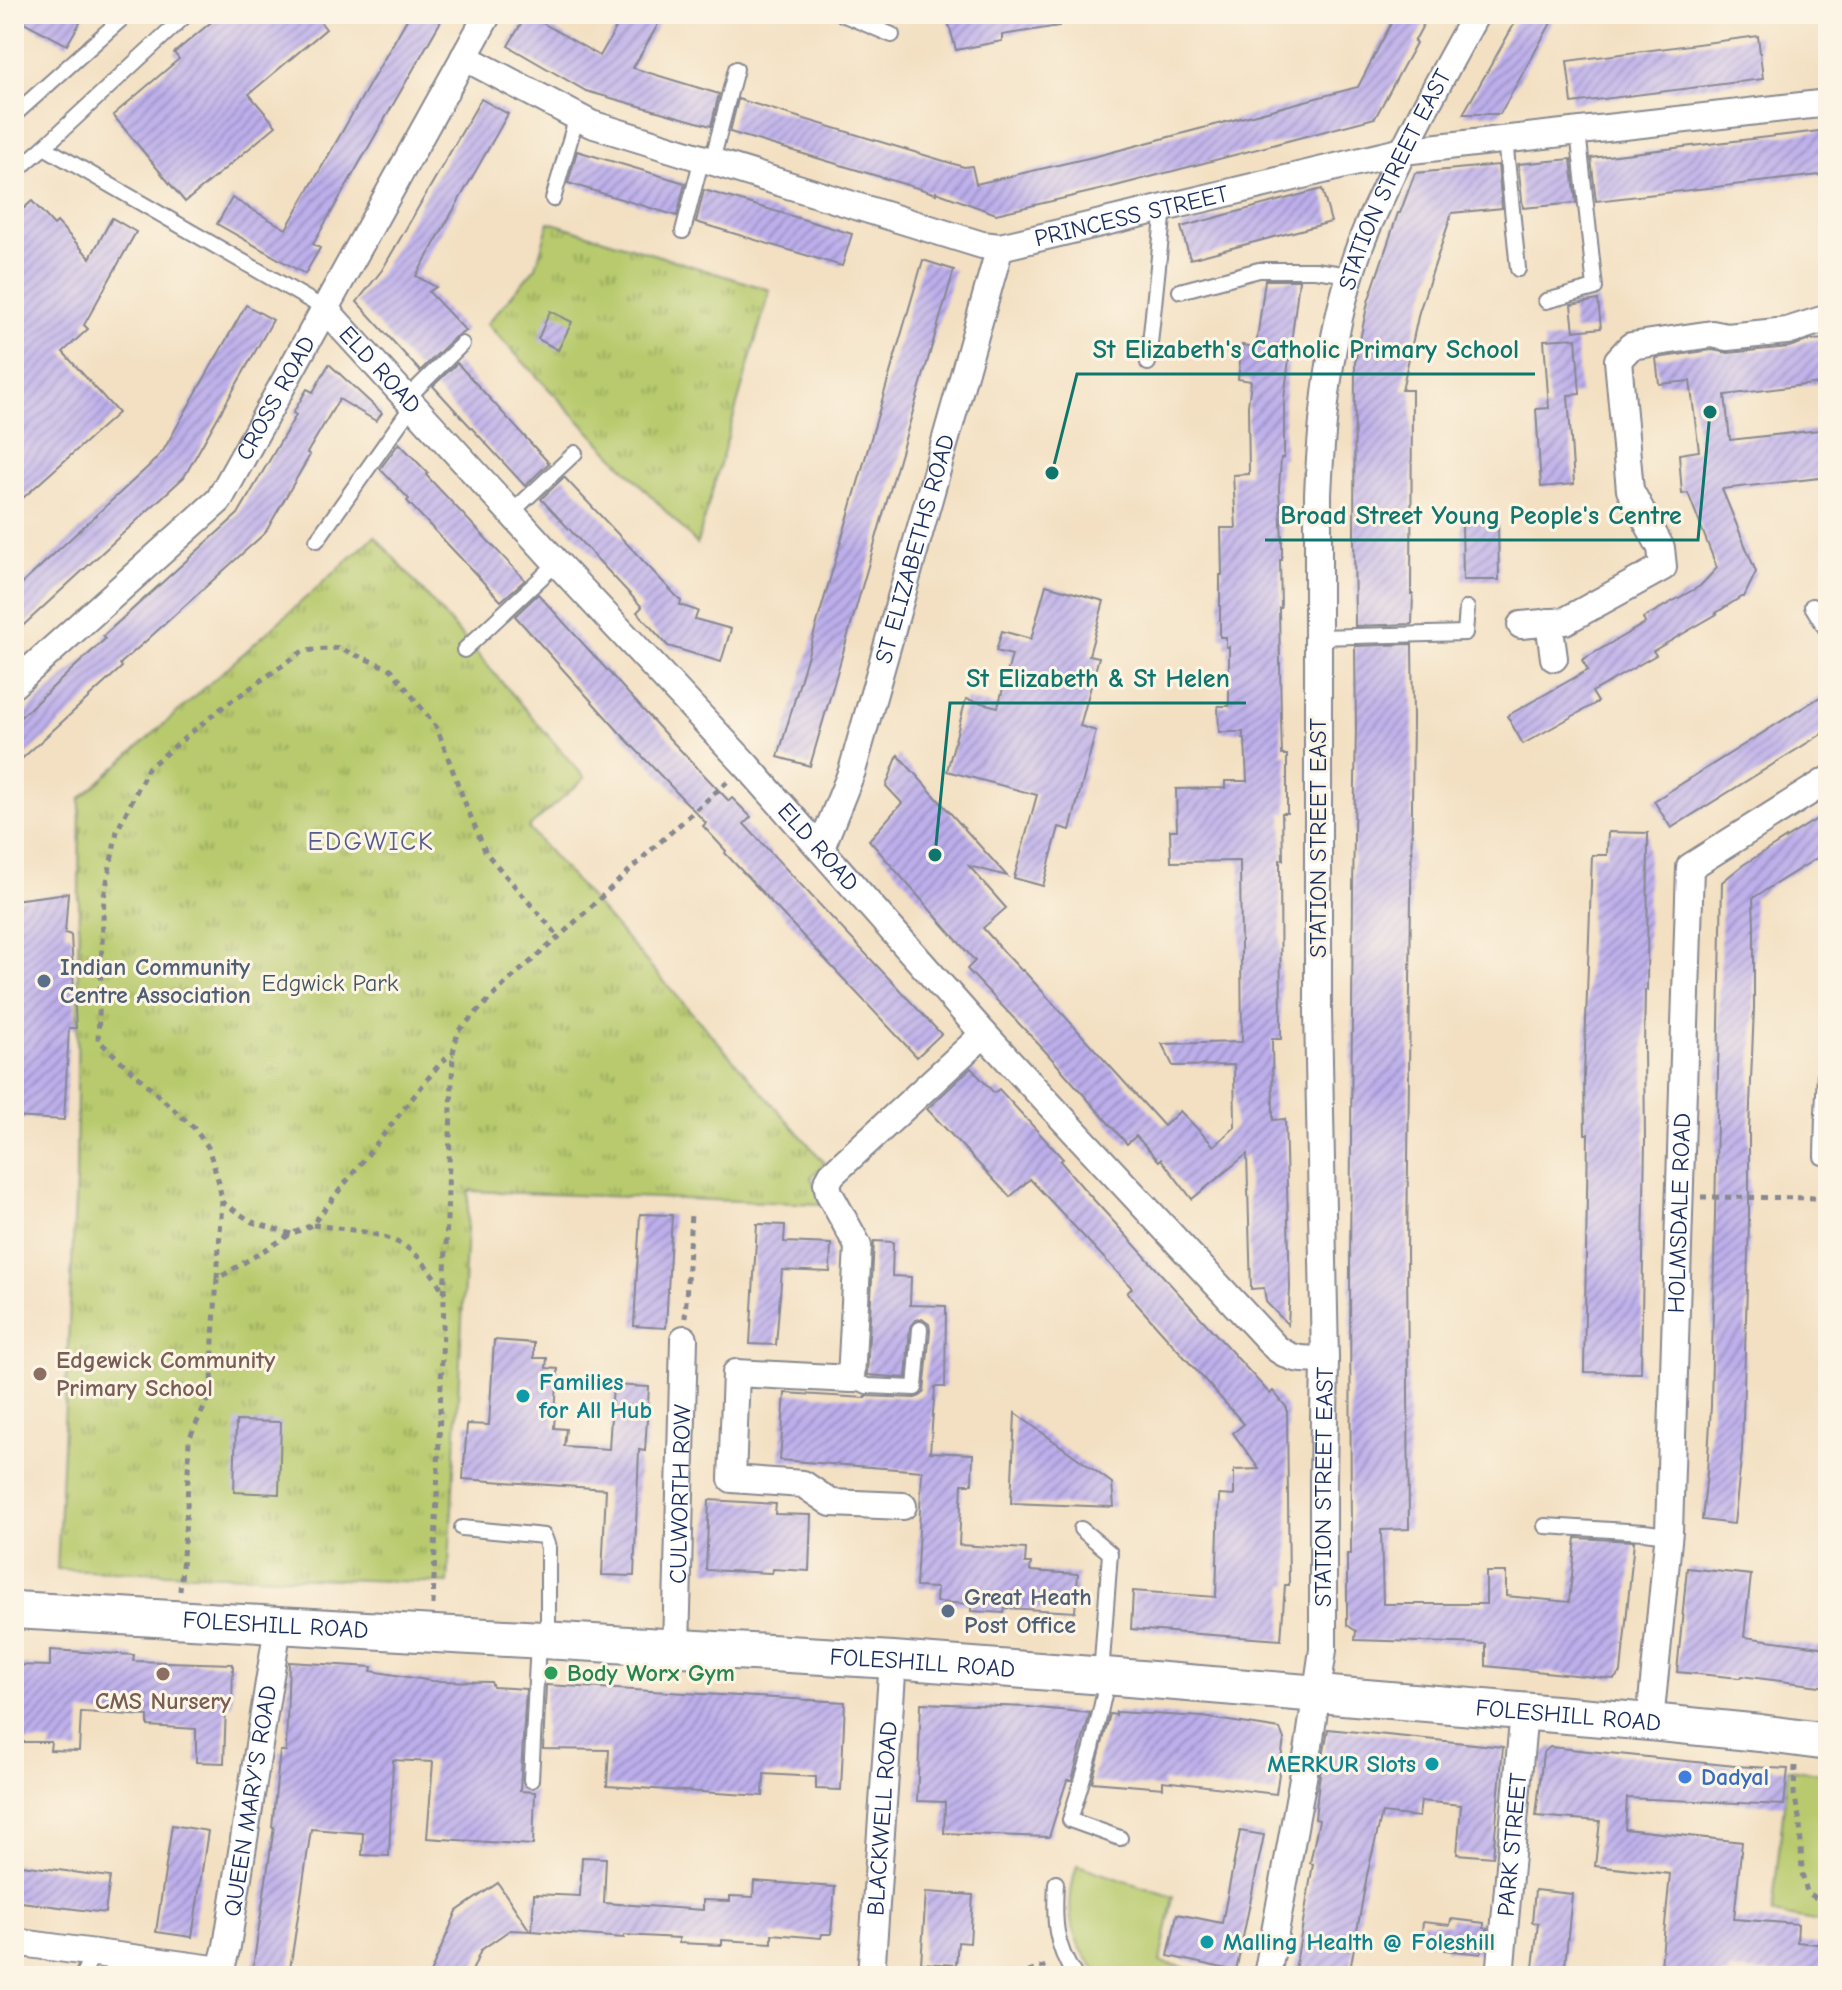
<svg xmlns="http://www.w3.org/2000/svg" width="1842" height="1990" font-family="'Comic Neue',sans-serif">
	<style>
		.green { fill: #b8ca6d; stroke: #6a7c66; stroke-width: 2 }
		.park { fill: url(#park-tufts); stroke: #6a7c66; stroke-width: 2 }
		.building { fill: url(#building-hatch) }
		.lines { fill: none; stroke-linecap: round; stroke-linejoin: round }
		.lane-casing { stroke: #878890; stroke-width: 18 }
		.street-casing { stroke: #878890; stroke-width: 30 }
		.secondary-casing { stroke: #878890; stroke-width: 40 }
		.path { stroke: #878890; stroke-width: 5; stroke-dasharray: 6 6; stroke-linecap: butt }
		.lane { stroke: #fff; stroke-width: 14 }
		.street { stroke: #fff; stroke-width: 26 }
		.secondary { stroke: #fff; stroke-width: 36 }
		.service-dot { fill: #5c6f8a; stroke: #fcf5e5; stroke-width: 3 }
		.education-dot { fill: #8d6e63; stroke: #fcf5e5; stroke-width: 3 }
		.culture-dot { fill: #0f9aa8; stroke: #fcf5e5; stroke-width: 3 }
		.leisure-dot { fill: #2e9e5b; stroke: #fcf5e5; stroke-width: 3 }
		.shop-dot { fill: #3f7fe0; stroke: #fcf5e5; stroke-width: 3 }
		.labels { text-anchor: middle; stroke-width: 6; stroke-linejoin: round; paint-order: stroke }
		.street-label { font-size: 24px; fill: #1b2f5e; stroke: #fcf5e5 }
		.service-label { font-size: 24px; font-weight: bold; fill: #4e5e75; stroke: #fcf5e5; text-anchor: start }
		.park-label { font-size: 24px; fill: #425662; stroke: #fcf5e5 }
		.education-label { font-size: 24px; font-weight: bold; fill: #785e54; stroke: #fcf5e5; text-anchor: start }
		.culture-label { font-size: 24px; font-weight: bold; fill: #0d838f; stroke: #fcf5e5; text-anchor: start }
		.leisure-label { font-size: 24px; font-weight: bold; fill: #27864d; stroke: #fcf5e5; text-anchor: start }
		.shop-label { font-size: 24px; font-weight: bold; fill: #366cbe; stroke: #fcf5e5; text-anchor: start }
		.neighbourhood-label { font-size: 26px; letter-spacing: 2px; fill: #545c8f; stroke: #fcf5e5 }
		.leader { fill: none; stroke: #0f766e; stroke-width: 3 }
		.callout-dot { fill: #0f766e; stroke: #fcf5e5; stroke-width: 3 }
		.callout-label { font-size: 26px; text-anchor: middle; font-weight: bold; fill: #0f766e; stroke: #fcf5e5; stroke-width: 6; stroke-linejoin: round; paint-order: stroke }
	</style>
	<defs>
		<pattern id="park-tufts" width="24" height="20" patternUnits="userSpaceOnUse" patternTransform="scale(2)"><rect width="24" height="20" fill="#b8ca6d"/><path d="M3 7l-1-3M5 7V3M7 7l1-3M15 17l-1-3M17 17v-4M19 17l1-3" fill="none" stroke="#95a45d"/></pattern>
		<pattern id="building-hatch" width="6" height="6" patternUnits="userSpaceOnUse" patternTransform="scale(2)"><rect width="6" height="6" fill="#bdafeb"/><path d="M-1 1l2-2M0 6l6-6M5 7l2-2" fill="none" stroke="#998fc2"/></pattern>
	</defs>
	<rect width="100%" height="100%" fill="#fcf5e5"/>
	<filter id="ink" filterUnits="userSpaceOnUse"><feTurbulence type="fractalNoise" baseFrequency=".0125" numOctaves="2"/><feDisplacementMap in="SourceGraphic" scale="16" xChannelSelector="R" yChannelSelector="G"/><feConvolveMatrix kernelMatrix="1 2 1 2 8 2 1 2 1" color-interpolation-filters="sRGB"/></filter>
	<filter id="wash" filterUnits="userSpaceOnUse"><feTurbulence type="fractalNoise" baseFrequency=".006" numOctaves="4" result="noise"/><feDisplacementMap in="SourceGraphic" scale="32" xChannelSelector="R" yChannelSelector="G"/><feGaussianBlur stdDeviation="1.8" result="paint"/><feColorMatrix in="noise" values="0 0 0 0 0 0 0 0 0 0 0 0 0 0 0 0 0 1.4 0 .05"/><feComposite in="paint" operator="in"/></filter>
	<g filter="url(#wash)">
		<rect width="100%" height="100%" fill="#f3e0c2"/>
		<!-- green -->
		<g class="green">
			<path d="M1788 1769 1828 1774 1827 1923 1772 1914Z"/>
			<path d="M1077 1865 1173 1897 1160 1962 1224 1976H1102C1068 1942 1064 1910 1077 1865Z"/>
		</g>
		<!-- park -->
		<g class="park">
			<path d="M549 222 770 290 697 544 487 324 536 267Z"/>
			<path d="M375 536 585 778 528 828 825 1163 811 1177 822 1204 469 1191 448 1583 57 1569 76 1181 80 799Z"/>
		</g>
		<g id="blocks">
			<!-- building -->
			<g class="building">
				<path d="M14 14H85L67 45 14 17Z"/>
				<path d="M221 14H314L326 29 249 94 276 126 185 202 113 115 179 59 174 53Z"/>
				<path d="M410 14H445L313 244 320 248 305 274 217 224 232 198 286 229Z"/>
				<path d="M527 14 600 56 624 14H664L633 68 719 94 711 126 586 91 508 46Z"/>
				<path d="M946 14H1058L1059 26 1002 35V41L956 50Z"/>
				<path d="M1396 14H1429L1414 42 1416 43 1375 118 1112 187 996 214 936 192V194L924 190 730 132 738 99 964 167 972 166 976 184 1097 156 1358 87Z"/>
				<path d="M1520 14H1556L1500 114H1463Z"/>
				<path d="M1758 36 1763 79 1572 103 1567 61Z"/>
				<path d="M481 99 508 114 416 276 436 287 429 292 466 331 455 337 420 371 357 302 382 270Z"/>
				<path d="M1828 130V174L1596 201 1591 158Z"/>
				<path d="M577 151 685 183 677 216 568 183Z"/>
				<path d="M1571 159 1576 203 1523 208 1518 164Z"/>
				<path d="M1498 165 1502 208 1452 213 1419 312 1402 390H1412L1411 594H1413L1412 624 1355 626 1354 535 1355 363 1368 302 1398 213H1400L1415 173Z"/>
				<path d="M1322 189 1331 222 1190 259 1181 227Z"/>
				<path d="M704 190 852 234 842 266 696 222Z"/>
				<path d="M32 201 54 225 57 222 90 258 112 218 136 232 84 325 88 329 63 352 118 413 14 506V217Z"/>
				<path d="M923 260 954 270 810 766 778 757Z"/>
				<path d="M1265 280H1299L1284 399V458H1281L1279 489 1282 539V560H1280L1281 608H1279L1281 719 1282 755H1287V813H1282L1283 860H1280L1281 1039H1272L1273 1120 1285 1119 1290 1288 1288 1325 1266 1302 1264 1288 1251 1289 1247 1154 1192 1199 1161 1159 1159 1161 1136 1136 1127 1144 1045 1051 967 969 975 961 869 840 902 803 886 786 898 755 1007 876 969 866 1006 908 983 928 1006 954 1022 971 1023 970 1164 1126 1180 1111 1214 1146 1235 1127 1234 1065 1173 1066 1162 1044 1242 1042 1240 861 1171 862 1170 830H1177L1176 789 1225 788V781H1247L1245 739H1243V732H1219L1218 706H1229V647H1226V637H1220V575H1222L1221 528H1236L1233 475 1249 474 1248 406 1251 381 1238 379 1242 345 1256 347Z"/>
				<path d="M1598 300 1601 328 1574 331 1571 305Z"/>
				<path d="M246 305 273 320 184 477 14 634V591L150 465 163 451Z"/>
				<path d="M550 311 572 322 558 350 538 339Z"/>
				<path d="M1576 338 1580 394 1568 395 1574 484 1541 487 1536 409 1549 408 1544 340Z"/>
				<path d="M1828 339V382L1725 395 1730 440 1828 429V477L1722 489 1756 572 1744 597H1741L1716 613 1717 614 1653 651 1656 655 1592 692 1598 702 1523 744 1507 716 1588 670 1582 660 1645 623 1643 618 1700 586 1717 568 1688 493 1682 494 1679 454 1699 451 1690 381 1659 384 1656 358 1712 350 1728 353 1789 347 1810 340Z"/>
				<path d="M457 363 549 463 525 486 433 386Z"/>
				<path d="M329 364 382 413 376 421 339 399 307 453 310 455 265 533 147 640 120 664 122 667 14 766V723L105 639 103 636 238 514 296 415 293 413 307 389 313 392Z"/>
				<path d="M399 443 428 473 426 475 525 580 501 601 407 501 409 499 380 469Z"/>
				<path d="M564 477 681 601 680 605 698 611 695 619 731 629 721 662 668 646 637 612 642 607 541 499Z"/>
				<path d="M1498 520 1499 580H1463L1462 521Z"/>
				<path d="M1046 585 1104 601 1089 655 1099 657 1080 726 1096 731 1070 830 1059 827 1043 886 1014 878 1037 795 947 771 966 699 998 707 1012 655 996 651 1002 631 1031 639Z"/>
				<path d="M538 594 666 735 729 801 732 798 751 817 744 824 941 1034 917 1057 725 853 726 851 703 826 706 823 620 733 515 616Z"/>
				<path d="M1412 644 1413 718 1407 1251 1409 1529 1381 1530 1383 1604H1486V1572H1506V1596L1569 1602 1576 1538 1634 1541 1621 1672 1614 1679 1486 1666V1644L1355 1640 1356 1631 1347 1625V1554H1351L1350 1265 1353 888 1356 728 1355 646Z"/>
				<path d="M1828 692V730L1671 828 1654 801Z"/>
				<path d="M1828 812V851L1753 898 1754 927V1007L1749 1130V1220L1742 1451 1734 1524 1702 1520 1707 1473 1711 1406 1722 882 1743 865Z"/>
				<path d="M1608 832 1648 833 1647 990H1645L1644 1048 1645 1140 1641 1373 1584 1372 1588 1134H1585L1584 1076 1592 855H1607Z"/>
				<path d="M68 893 65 933 71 935 76 1028H69L64 1120 14 1117V900Z"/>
				<path d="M971 1068 994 1093 999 1089 1063 1159 1060 1161 1084 1189 1270 1394 1273 1391 1287 1408 1289 1585H1285L1281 1640 1131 1629 1133 1591 1216 1597 1219 1495 1234 1496V1470L1259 1469 1233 1433 1244 1424 1127 1293 1132 1288 1030 1179 1010 1197 927 1109Z"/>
				<path d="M640 1214 672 1215 666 1328 634 1326Z"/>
				<path d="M757 1224 785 1225 784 1242 831 1244 830 1272 782 1270 776 1345 750 1344Z"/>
				<path d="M874 1241 893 1242 892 1276 911 1277 910 1305 946 1306 945 1387H935L930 1452 973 1454 972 1484H962L959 1545 1026 1549 1025 1563H1031L1030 1571 1078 1574 1075 1612 1005 1608 1004 1613 971 1611V1604L936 1602 937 1588 916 1587 922 1471 780 1460 785 1393 865 1398V1396L915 1398 920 1396 924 1393 930 1330 929 1324 922 1319 915 1320 910 1327 906 1378 867 1375Z"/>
				<path d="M494 1340 534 1343V1358H547L546 1368 558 1369 554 1428 566 1429 564 1446 609 1449 613 1385 649 1387 645 1451 639 1450 634 1576 602 1575 606 1489 463 1479 467 1424 489 1425Z"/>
				<path d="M1015 1413 1112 1483 1114 1507 1011 1503Z"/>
				<path d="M236 1421 281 1422 279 1494 234 1492Z"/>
				<path d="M709 1500 776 1504 775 1514 811 1515 809 1571 773 1569 772 1573 706 1570Z"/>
				<path d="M1687 1568 1751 1575 1744 1637 1828 1648V1687L1741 1676 1740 1678 1677 1672Z"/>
				<path d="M50 1650 134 1655 133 1661 233 1664 232 1706 226 1705 224 1763 196 1762V1729L148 1726V1716L81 1712 79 1751 50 1750 51 1742H19L20 1725H14V1665L50 1666Z"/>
				<path d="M289 1662 372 1667 371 1671 432 1681 491 1682 493 1687 526 1689 520 1791 535 1792 533 1845 427 1838 433 1762 393 1760 389 1856 362 1855 363 1833 311 1829 289 1976H264L252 1974 274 1827H272L280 1751H286Z"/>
				<path d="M546 1685 845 1702 841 1790 816 1789V1777L764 1774 763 1796 607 1786 609 1750 543 1749Z"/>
				<path d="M921 1703 1028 1707 1090 1713 1072 1780H1067L1049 1837 944 1833 945 1802 917 1801Z"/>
				<path d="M1116 1712 1203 1717 1280 1729 1284 1739 1276 1794 1163 1781V1788L1092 1782 1110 1714 1116 1715Z"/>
				<path d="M1328 1729 1503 1747 1493 1857 1457 1854 1461 1805 1421 1801 1419 1817 1382 1813 1367 1875 1349 1976H1294L1313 1864 1310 1863 1319 1820 1315 1819 1319 1780Z"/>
				<path d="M1550 1747 1735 1766 1788 1769 1784 1805 1627 1798 1625 1829 1742 1842 1734 1919 1798 1924 1797 1942 1825 1945 1823 1976 1729 1970V1976H1660L1670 1874 1595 1866 1600 1821 1536 1816 1543 1753Z"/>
				<path d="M172 1825 208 1831 192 1937 156 1932Z"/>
				<path d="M1240 1831 1264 1835 1236 1971 1168 1956 1177 1914 1222 1923Z"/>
				<path d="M582 1857 606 1858 604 1903 703 1910V1900L730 1901V1896L753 1897 754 1881 835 1887 831 1934H822L821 1938 772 1934V1943L722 1940V1945L679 1943V1938L624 1935V1938L532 1931 534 1894 580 1896Z"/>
				<path d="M14 1864 110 1877 105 1913 14 1901Z"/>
				<path d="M498 1883 530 1931 510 1930 481 1950 470 1976H429L457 1911Z"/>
				<path d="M1535 1890 1572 1894 1564 1976H1532L1538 1923 1532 1922Z"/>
				<path d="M926 1892 973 1895 970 1943 958 1942 956 1965 921 1963Z"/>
				<path d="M1451 1919 1484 1923V1928L1488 1929 1486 1948 1482 1947 1481 1954 1445 1950V1944L1421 1941 1423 1922 1450 1925Z"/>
			</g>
		</g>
	</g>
	<g filter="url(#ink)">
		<use href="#blocks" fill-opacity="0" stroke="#878890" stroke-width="2"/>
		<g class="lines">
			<!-- lane casing -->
			<g class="lane-casing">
				<g id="lane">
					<path d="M187 14 44 147 325 309"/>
					<path d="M842 14 892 35"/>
					<path d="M14 115 127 14"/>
					<path d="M1505 139 1518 269"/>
					<path d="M712 161 736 69"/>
					<path d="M14 173 44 147"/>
					<path d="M553 199 577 116"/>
					<path d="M683 231 702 158"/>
					<path d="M1180 291 1259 270H1315L1350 275"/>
					<path d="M1546 301 1595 288 1578 131"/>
					<path d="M1148 363 1164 208"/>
					<path d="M406 399 462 344"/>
					<path d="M511 513 575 453"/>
					<path d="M317 540 412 406"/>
					<path d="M1812 606 1828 632"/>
					<path d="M1319 637 1465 633 1467 608"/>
					<path d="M464 650 557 563"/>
					<path d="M1825 1073 1823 1114H1828"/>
					<path d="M1822 1157 1823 1114"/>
					<path d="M851 1379 867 1386 915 1388 920 1329"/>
					<path d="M1545 1526 1644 1532 1668 1535"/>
					<path d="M462 1528 544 1536 548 1547V1640"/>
					<path d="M1081 1529 1110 1553 1101 1675"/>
					<path d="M1108 1677 1092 1748 1070 1820 1120 1838"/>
					<path d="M531 1780 538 1641"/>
					<path d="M1056 1883C1054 1919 1054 1945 1075 1976"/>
					<path d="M82 1976 94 1952"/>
				</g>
			</g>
			<!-- street casing -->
			<g class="street-casing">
				<g id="street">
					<path id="s1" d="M464 57 591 124 982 245 1000 247 1403 151 1828 103"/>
					<path id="s2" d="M325 309 557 563 747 766 984 1034 1276 1348C1294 1361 1303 1360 1325 1359"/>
					<path d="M1549 622 1554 658"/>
					<path d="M1521 625 1565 621 1663 567 1661 548 1630 490 1618 360 1631 346 1712 334 1727 337 1787 331 1828 318"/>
					<path id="s3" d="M14 684 219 500 488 14"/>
					<path id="s4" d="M821 848 852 771 1000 247"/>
					<path d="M903 1506 831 1503 803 1484 732 1479 736 1373 851 1379 858 1246 829 1193 827 1183 832 1174 984 1034"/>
					<path id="s5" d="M676 1648 684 1339"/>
					<path id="s6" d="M1650 1722 1669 1531 1690 867 1828 780"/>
					<path d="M14 1942 221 1970"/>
					<path id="s7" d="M219 1976 227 1946 278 1626"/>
					<path id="s8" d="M871 1976 893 1660"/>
					<path id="s9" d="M1267 1976 1309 1745 1323 1650V1479L1325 1359 1318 1012V494C1322 410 1331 323 1361 243 1367 226 1376 209 1383 193 1411 132 1443 73 1476 14"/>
					<path id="s10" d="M1500 1976 1524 1711"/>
				</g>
			</g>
			<!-- secondary casing -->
			<g class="secondary-casing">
				<g id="secondary">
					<path id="s11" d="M14 1610 893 1660 1105 1676 1650 1722 1760 1733 1828 1742"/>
				</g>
			</g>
			<!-- path -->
			<g class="path">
				<path d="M1701 1197 1828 1198"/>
				<path d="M313 1225C342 1229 386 1231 410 1250 425 1261 435 1278 445 1294"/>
				<path d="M291 1234 252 1222 222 1202 219 1183 208 1147 194 1128 98 1040 104 897 117 831 148 768 219 710 303 651 338 648 391 669 437 728 463 798 486 853 559 937"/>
				<path d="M217 1278 222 1202"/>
				<path d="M685 1318 691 1213"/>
				<path d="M180 1591 187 1508 189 1439 212 1391 213 1338 217 1279 291 1234 312 1225 441 1062 453 1054"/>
				<path d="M433 1605 453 1053 458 1031 507 982 559 937 650 851 727 782"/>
				<path d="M1795 1766 1794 1794 1800 1822 1802 1873 1807 1892 1828 1906"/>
				<path d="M1017 1976 1049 1965"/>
			</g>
			<!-- lane -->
			<use href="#lane" class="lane"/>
			<!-- street -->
			<use href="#street" class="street"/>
			<!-- secondary -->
			<use href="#secondary" class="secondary"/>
		</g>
	</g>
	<!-- markers -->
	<g class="service-dot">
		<circle cx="44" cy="981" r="8"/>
		<circle cx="948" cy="1611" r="8"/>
	</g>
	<g class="education-dot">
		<circle cx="40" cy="1374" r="8"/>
		<circle cx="163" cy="1674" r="8"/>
	</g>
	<g class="culture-dot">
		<circle cx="523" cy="1396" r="8"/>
		<circle cx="1432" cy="1764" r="8"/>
		<circle cx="1207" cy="1942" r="8"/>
	</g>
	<circle class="leisure-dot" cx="551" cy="1673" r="8"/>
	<circle class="shop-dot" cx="1685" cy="1777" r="8"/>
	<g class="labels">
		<!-- street labels -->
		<g class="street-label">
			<text dy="8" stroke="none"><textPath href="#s9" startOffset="1814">STATION STREET EAST</textPath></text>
			<text dy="8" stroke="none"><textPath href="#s1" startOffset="706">PRINCESS STREET</textPath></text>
			<text dy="8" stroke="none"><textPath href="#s2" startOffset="82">ELD ROAD</textPath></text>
			<text dy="8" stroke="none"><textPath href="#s3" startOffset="392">CROSS ROAD</textPath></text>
			<text dy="8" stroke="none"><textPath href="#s4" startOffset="314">ST ELIZABETHS ROAD</textPath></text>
			<text transform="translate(1318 838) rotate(-90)" y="8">STATION STREET EAST</text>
			<text dy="8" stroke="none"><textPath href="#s2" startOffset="730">ELD ROAD</textPath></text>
			<text dy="8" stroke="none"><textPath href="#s6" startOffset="510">HOLMSDALE ROAD</textPath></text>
			<text dy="8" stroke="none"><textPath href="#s9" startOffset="494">STATION STREET EAST</textPath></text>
			<text dy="8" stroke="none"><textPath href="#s5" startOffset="154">CULWORTH ROW</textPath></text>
			<text dy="8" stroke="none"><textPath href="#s11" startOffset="262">FOLESHILL ROAD</textPath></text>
			<text dy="8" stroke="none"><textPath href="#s11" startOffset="910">FOLESHILL ROAD</textPath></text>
			<text dy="8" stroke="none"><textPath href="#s11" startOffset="1558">FOLESHILL ROAD</textPath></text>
			<text dy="8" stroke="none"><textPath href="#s7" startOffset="178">QUEEN MARY'S ROAD</textPath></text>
			<text dy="8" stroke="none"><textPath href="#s8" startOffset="158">BLACKWELL ROAD</textPath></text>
			<text dy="8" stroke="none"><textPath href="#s10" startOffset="132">PARK STREET</textPath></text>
		</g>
		<!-- service labels -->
		<g class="service-label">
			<text x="60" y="975">Indian Community<tspan x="60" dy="28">Centre Association</tspan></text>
			<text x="964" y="1605">Great Heath<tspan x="964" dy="28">Post Office</tspan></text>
		</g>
		<!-- park labels -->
		<g class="park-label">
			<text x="330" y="991">Edgwick Park</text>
		</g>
		<!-- education labels -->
		<g class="education-label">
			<text x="56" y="1368">Edgewick Community<tspan x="56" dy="28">Primary School</tspan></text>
			<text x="163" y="1709" text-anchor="middle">CMS Nursery</text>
		</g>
		<!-- culture labels -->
		<g class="culture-label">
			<text x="539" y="1390">Families<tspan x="539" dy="28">for All Hub</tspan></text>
			<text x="1416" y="1772" text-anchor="end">MERKUR Slots</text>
			<text x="1223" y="1950">Malling Health @ Foleshill</text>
		</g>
		<!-- leisure labels -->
		<g class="leisure-label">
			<text x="567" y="1681">Body Worx Gym</text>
		</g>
		<!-- shop labels -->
		<g class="shop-label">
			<text x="1701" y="1785">Dadyal</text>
		</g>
		<!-- neighbourhood labels -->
		<g class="neighbourhood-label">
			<text x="371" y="850">EDGWICK</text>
		</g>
	</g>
	<!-- callouts -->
	<path class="leader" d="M1052 473L1077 374H1535M1710 412L1698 540H1265M935 855L950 703H1246"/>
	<g class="callout-dot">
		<circle cx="1052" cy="473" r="8"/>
		<circle cx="1710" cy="412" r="8"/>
		<circle cx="935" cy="855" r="8"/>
	</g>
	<g class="callout-label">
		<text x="1306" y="358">St Elizabeth's Catholic Primary School</text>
		<text x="1481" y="524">Broad Street Young People's Centre</text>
		<text x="1098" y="687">St Elizabeth &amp; St Helen</text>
	</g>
	<!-- margin -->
	<rect width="1842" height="1990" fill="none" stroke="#fcf5e5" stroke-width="48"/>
</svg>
